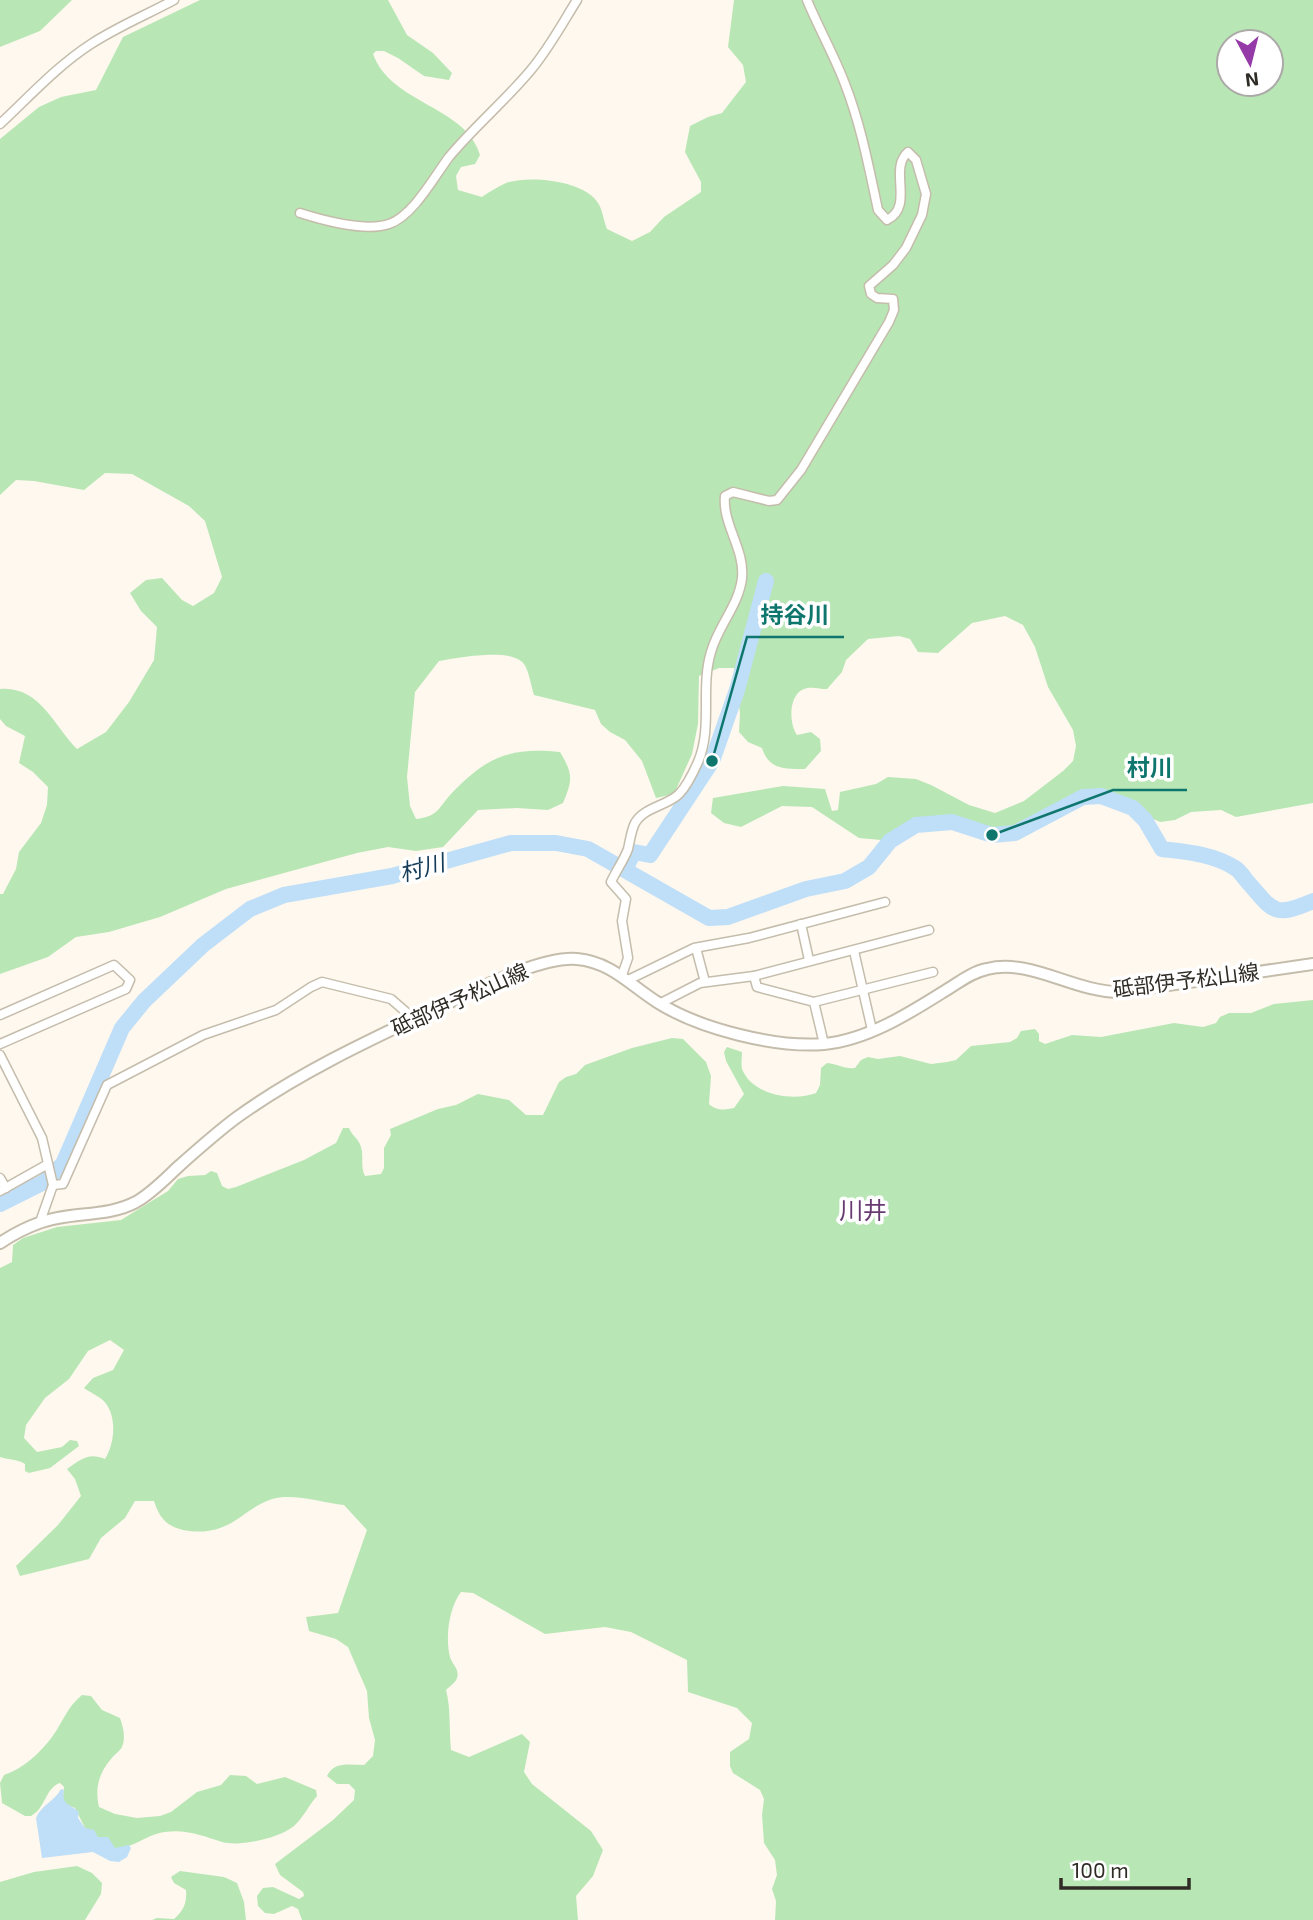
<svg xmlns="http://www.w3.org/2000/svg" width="1313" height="1920" font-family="'Exo 2','Noto Sans JP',sans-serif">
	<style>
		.green { fill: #b9e6b5; fill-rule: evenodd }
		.water { fill: #bfdef8 }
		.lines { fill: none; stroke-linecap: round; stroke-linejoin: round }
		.river { stroke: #bfdef8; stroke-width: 16 }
		.minor-casing { stroke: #c5bdac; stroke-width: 11 }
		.secondary-casing { stroke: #c5bdac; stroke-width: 14 }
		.minor { stroke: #fff; stroke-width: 8 }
		.secondary { stroke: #fff; stroke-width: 10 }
		.labels { text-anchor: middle; stroke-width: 7; stroke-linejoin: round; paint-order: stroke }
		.street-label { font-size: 21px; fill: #2f2b25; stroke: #fff }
		.water-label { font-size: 23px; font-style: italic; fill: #143b57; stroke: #fff }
		.quarter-label { font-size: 24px; fill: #673b71; stroke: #fff }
		.leader { fill: none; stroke: #0f766e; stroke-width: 2.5 }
		.callout-dot { fill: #0f766e; stroke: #fff; stroke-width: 2.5 }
		.callout-label { font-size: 23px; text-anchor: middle; font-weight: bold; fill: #0f766e; stroke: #fff; stroke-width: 7; stroke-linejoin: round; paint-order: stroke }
	</style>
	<rect width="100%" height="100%" fill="#fef8ee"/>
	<!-- green -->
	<g class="green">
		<path d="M0 0H72L40 31 0 47Z"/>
		<path d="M200 0H388L407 35 433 53 452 73 449 80 424 76 398 58 384 51H376L373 54C391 104 466 106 480 155L475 164 461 167 456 176 458 190 482 197C489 192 497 187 506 183 529 175 584 180 598 203 602 208 604 222 607 229L632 241 650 232 664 217 701 192V182L685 152 690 126 708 117 722 113 746 82 743 65 728 47 734 0H1313V803L1236 817 1221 810 1191 812 1175 820 1160 822 1149 817 1135 801 1102 790H1082L1012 829 990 830 955 820 907 824 881 840 859 838 812 807 782 806 741 827 724 823 711 813 713 798 783 786 825 789 832 811 838 810 840 792 876 784 888 777 916 779 931 785 969 805 995 813 1024 801 1063 771 1073 761 1076 746 1073 730 1048 687 1035 647 1023 625 1005 616 972 623 938 653 918 652 910 639 899 636 868 639 846 660 842 672 827 689C820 689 811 686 804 689 788 695 789 724 797 735L811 732 820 739 821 751 805 769C785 769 769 770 762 748L748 742 739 732 740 713 734 668H719L699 676 698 724 692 754 674 794 656 798 642 761 625 740 610 732 601 724 595 710 534 695C531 686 529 671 524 664 512 647 457 658 439 661L415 692 407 777 410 806 416 819C438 816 437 810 450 795 486 757 509 747 560 752 573 774 573 779 563 803L548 810 517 808 478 810 443 847 416 851 388 847 357 853 226 889 160 917 109 932 76 937 48 957 0 974V894H3L16 869 19 852 41 823 47 805 48 787 33 772 19 763 25 736 6 726 0 719V689C40 686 53 725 77 749L106 732 129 702 154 660 157 627 141 611 130 593 146 580 162 578 182 600 193 606 214 593 222 577 205 521 189 506 132 474 105 473 84 490 34 481 16 480 0 495V139L39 107 61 97 96 90 123 37ZM1229 42H1271V84H1229Z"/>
		<path d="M1313 1000V1920H775L776 1901 772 1889 777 1875 775 1860 764 1843 762 1815 764 1799 760 1790 733 1773 730 1766V1752L749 1739 752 1723 737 1708 688 1692 687 1660 631 1632 605 1627 545 1634 473 1593 461 1592C449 1608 445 1637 450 1657 452 1664 460 1670 457 1678 456 1682 449 1687 446 1690 451 1709 449 1730 451 1750L469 1757 522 1734 530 1742 524 1772 532 1784 591 1831 603 1850 593 1876 576 1896 578 1920H302L298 1909 292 1906 274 1914 265 1913 258 1906 257 1896 263 1888 273 1887 299 1899 304 1896 303 1892 280 1875 275 1864 333 1820 354 1800 355 1790 349 1784H337L327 1776C334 1761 350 1765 364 1765L373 1756 375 1740 369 1718 367 1691 348 1647 336 1639 309 1631 306 1617 338 1613 367 1530 344 1505C326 1503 303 1496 284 1497 244 1500 236 1540 183 1530 166 1526 159 1517 154 1501H135L125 1518 101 1538 89 1559 20 1576 16 1566 58 1525 81 1496 75 1479 67 1469C81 1459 89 1452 105 1459 114 1444 117 1421 107 1405 103 1398 91 1393 84 1388L93 1378 113 1370 124 1350 110 1340 88 1351 69 1379 45 1398 26 1425 24 1438 37 1452 62 1447 70 1440 77 1441 79 1446 50 1468 29 1473 25 1471V1464C18 1459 9 1460 0 1457V1268L12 1262 13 1245 23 1238 57 1227 121 1220 168 1191 178 1179 188 1176 205 1175 211 1171 217 1173 222 1186 228 1189 236 1187 304 1160 336 1143 343 1128H349C352 1136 359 1139 361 1147 364 1157 360 1166 365 1176L381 1174 384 1168V1148L391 1135 390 1129 438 1109 456 1105 478 1094 509 1100 526 1115H543L559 1082 566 1077 576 1074 585 1065 632 1048 672 1038 683 1039 706 1062 711 1076 709 1104C716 1111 725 1110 734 1108L744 1094 726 1061 724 1052 727 1047 742 1052C742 1056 741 1064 742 1069 752 1095 793 1102 816 1093L820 1085 821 1068 827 1063C838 1064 844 1069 855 1068L861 1060 868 1057 878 1059 900 1056 931 1064 947 1062 956 1060 971 1046 1010 1042 1017 1038 1021 1031 1035 1029 1039 1034V1041L1045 1044 1072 1035 1101 1037 1174 1023 1203 1027 1216 1023 1220 1017 1229 1013H1251L1274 1004Z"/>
		<path d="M82 1695 91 1696 102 1710 120 1718C123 1727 126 1737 122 1747 120 1751 114 1755 111 1759 98 1774 95 1789 99 1807L115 1814 137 1818 160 1816 171 1812 197 1792 221 1785 230 1775 246 1776 257 1784 285 1777 316 1790 317 1796C309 1805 303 1818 294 1826 279 1838 241 1847 222 1842 203 1836 186 1829 165 1832 147 1834 133 1849 115 1848L105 1837H98L85 1828 75 1808 65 1804 63 1797 64 1787 60 1783C45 1788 46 1808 31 1816H25L2 1803 0 1783 4 1775C23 1769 40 1753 52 1737 63 1722 67 1707 82 1695Z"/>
		<path d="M77 1866 92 1873 102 1883 101 1894 85 1920H0V1882L34 1872Z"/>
		<path d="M180 1871 224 1877 237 1883 244 1902 246 1920H152L157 1918 174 1919C184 1910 187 1903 186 1890L174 1883 171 1877Z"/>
	</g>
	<!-- water -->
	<path class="water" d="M61 1789 64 1790C61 1805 70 1804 79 1812L78 1818 85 1828 94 1830 98 1837H108L115 1848 129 1845 131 1848 127 1857 119 1862 110 1861 93 1852 42 1858 36 1818C41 1805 55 1801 61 1789Z"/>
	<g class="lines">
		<!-- river -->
		<g class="river">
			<path d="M625 869 634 852 650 855 712 761 737 690 766 581"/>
			<path d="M0 1204 44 1182 63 1164 122 1028 144 1001 203 945 250 909 284 895 392 876 511 843H556L588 849 709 918 728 917 806 889 845 881 869 867 890 841 916 825 952 822 992 835 1015 833 1083 797 1101 796 1133 808 1145 820 1162 849C1186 852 1214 854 1235 868 1239 870 1243 876 1246 880 1273 910 1272 919 1313 901"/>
		</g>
		<!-- minor casing -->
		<g class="minor-casing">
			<g id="minor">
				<path d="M0 124C29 97 57 66 91 44 117 27 146 15 174 0"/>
				<path d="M300 213C322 220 366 232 389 224 413 216 434 177 449 157 474 127 505 101 530 71 548 50 562 24 577 0"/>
				<path d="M801 924 809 960"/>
				<path d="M696 948 705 982"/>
				<path d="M854 951 872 1030"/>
				<path d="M622 975 628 958 622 921 626 899 611 882C616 871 624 860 628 849 630 841 631 831 635 823 644 807 667 806 679 794 686 787 694 771 698 762 713 727 700 688 711 652 718 626 739 605 742 578 745 549 722 524 725 496L733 492 769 501 777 500 801 470 889 322 894 310 893 299 877 298 871 294 869 286 893 265 906 248 922 215 926 194 916 160 908 152C888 169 915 206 887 220L878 210C869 168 861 125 845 84 834 55 819 29 807 0"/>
				<path d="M754 976 757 987 814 1002 933 972"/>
				<path d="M628 980 694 948 749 938 885 902"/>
				<path d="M814 1002 824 1044"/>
				<path d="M659 1004 700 983 754 976 929 930"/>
				<path d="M0 1015 114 965 130 980 126 989 0 1044"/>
				<path d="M0 1055 42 1138 53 1185 40 1222"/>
				<path d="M0 1178 6 1188"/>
				<path d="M53 1185 63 1184 107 1085 203 1035 276 1010 311 987 322 982 391 999 414 1019"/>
				<path d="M0 1191 48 1164"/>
			</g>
		</g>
		<!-- secondary casing -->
		<g class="secondary-casing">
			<path id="secondary" d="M0 1243C12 1235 25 1228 39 1223 70 1211 106 1218 136 1202 152 1193 165 1179 179 1166 197 1150 216 1133 236 1118 301 1071 376 1037 448 1003 480 988 542 956 577 959 611 962 630 985 657 1002 699 1029 776 1048 824 1044 867 1040 908 1014 943 992 957 984 971 972 987 969 1031 958 1073 992 1120 992L1313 964"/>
		</g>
		<!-- minor -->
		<use href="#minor" class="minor"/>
		<!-- secondary -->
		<use href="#secondary" class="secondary"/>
	</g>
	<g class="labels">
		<!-- street labels -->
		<g class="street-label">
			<text transform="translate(1186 981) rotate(-7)" y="7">砥部伊予松山線</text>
			<text transform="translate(460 1000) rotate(-24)" y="7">砥部伊予松山線</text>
		</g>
		<!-- water labels -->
		<g class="water-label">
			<text transform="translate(422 868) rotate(-15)" y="8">村川</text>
		</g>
		<!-- quarter labels -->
		<g class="quarter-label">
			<text x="863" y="1219">川井</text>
		</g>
	</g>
	<!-- callouts -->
	<path class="leader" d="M712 761L747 637H844M992 835L1113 790H1187"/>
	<g class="callout-dot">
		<circle cx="712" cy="761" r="7"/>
		<circle cx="992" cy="835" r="7"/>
	</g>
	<g class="callout-label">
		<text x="795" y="623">持谷川</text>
		<text x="1150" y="776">村川</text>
	</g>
	<!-- north arrow -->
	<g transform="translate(1250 63) rotate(173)"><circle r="33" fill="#ffffff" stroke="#acaaa8" stroke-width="2"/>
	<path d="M0-5L12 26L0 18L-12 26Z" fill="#943ba7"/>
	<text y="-10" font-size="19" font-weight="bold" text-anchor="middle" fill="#2f2b25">N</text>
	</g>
	<!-- scale -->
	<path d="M1061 1878v10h128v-10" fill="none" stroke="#2f2b25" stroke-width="3.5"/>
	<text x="1072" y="1878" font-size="21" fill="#2f2b25" stroke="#ffffff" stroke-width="5" paint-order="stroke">100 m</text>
</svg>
